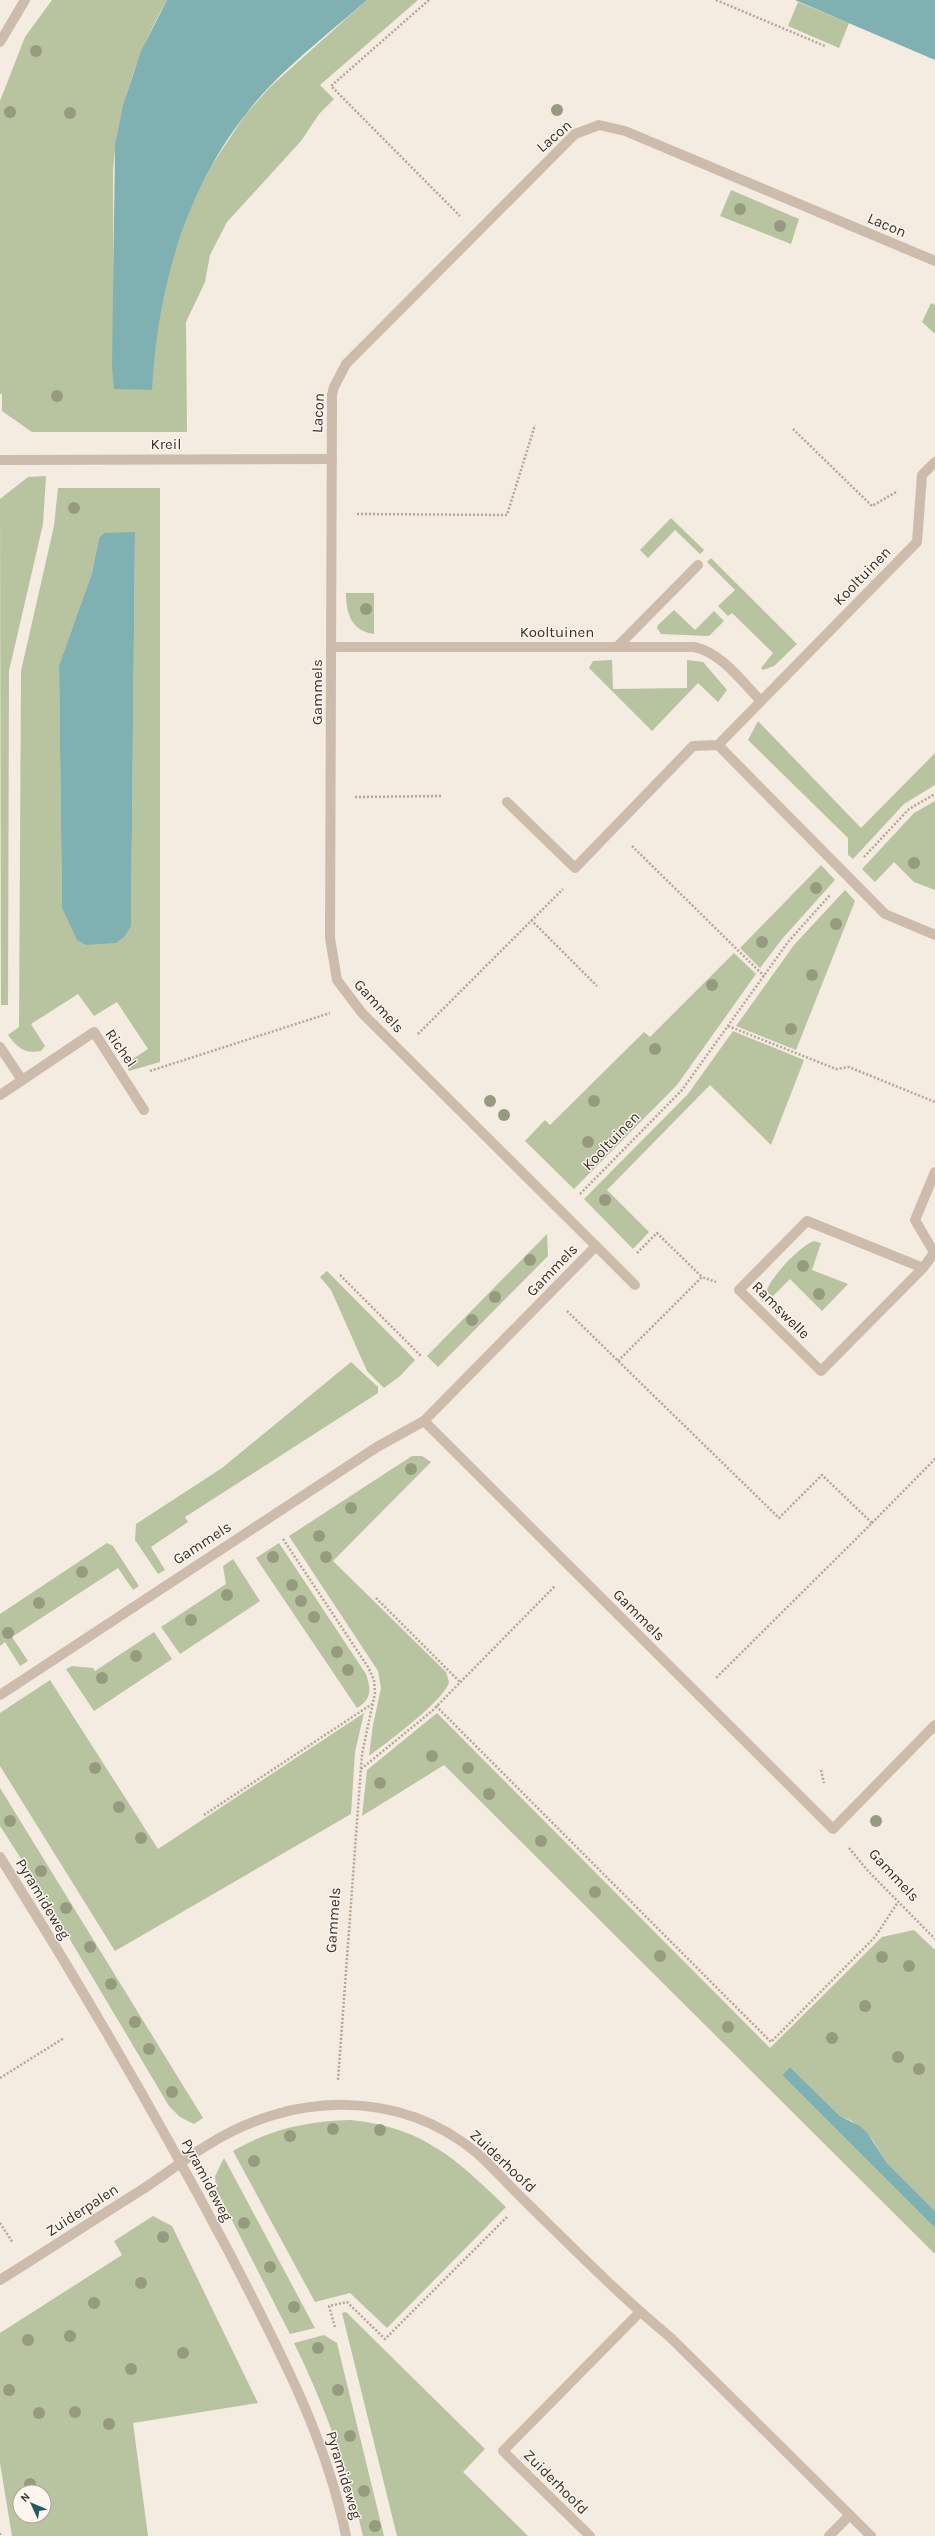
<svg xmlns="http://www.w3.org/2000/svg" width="935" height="2536" font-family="Karla,sans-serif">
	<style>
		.green { fill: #b8c4a0; fill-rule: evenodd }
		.water { fill: #7fb0b2 }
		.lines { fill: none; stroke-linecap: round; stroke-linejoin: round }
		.path { stroke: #b9a596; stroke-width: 2.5; stroke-dasharray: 2 2; stroke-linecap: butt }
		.service { stroke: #cdbbac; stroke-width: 10 }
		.minor { stroke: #cdbbac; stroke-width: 10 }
		.tertiary { stroke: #cdbbac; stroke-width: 10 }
		.tree { fill: #969b7f }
		.labels { text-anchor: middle; stroke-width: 3; stroke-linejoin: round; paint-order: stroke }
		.street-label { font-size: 15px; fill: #3b302b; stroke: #fbf5ee }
	</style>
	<rect width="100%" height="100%" fill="#f4ebe1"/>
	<!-- green -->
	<g class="green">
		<path d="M52 0H167C137 52 117 111 113 172L114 388 151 390 154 344 169 269 190 207 210 168 245 115 270 87 367 0H418L320 85 334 99 319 114 301 141 227 222 210 255 205 282 186 322 187 432H32L2 411V394H0V101L25 37Z"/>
		<path d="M798 2 849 23 839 48 788 26Z"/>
		<path d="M731 190 799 219 791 244 720 216Z"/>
		<path d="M931 303 935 305V334L922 322Z"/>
		<path d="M46 476 43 524 9 671 8 1005H1L0 499 28 477Z"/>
		<path d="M58 488H160V1062L129 1071 125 1064 148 1049 117 1002 94 1016 78 994 31 1024 45 1046 41 1051C24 1054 18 1048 8 1035L19 1027 21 671 54 526ZM135 532 131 926 77 939 62 908 59 667 92 573 99 538Z"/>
		<path d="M671 518 704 550 700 554 675 530 648 558 640 550Z"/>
		<path d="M711 558 797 644 774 666 763 670 761 668 773 653 732 613 728 616 718 606 735 590 707 562Z"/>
		<path d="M346 593H374V634C351 631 346 613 346 593Z"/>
		<path d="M674 610 695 630 714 611 724 621 709 636 661 634 657 628 658 625Z"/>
		<path d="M612 660 613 689 687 688V660L703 662 727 690 718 702 698 683 652 731 589 668 593 661Z"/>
		<path d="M758 721 861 828 935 753V785L904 804 853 859 848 855V838L748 740Z"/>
		<path d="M935 801V890L914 882 894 862 875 882 862 869 914 813Z"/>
		<path d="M821 865 835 880 782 939 760 968 740 948Z"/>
		<path d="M845 890 855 901 796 1050 736 1026 794 945Z"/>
		<path d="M734 953 756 974 677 1085 574 1189 525 1141 545 1120 550 1125 644 1032 650 1037Z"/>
		<path d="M733 1031 804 1060 771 1145 710 1085 607 1190 649 1232 633 1249 584 1199 688 1094Z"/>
		<path d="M547 1234 548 1256 438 1367 427 1356Z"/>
		<path d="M814 1241 821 1243 812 1270 848 1284 822 1311 790 1279 771 1298 767 1290C771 1277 801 1245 814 1241Z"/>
		<path d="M327 1271 415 1360 400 1376 384 1388 367 1371 331 1290 320 1277Z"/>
		<path d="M351 1362 378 1387V1393L185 1517 188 1522 151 1547 165 1570 158 1574 135 1540 136 1524 222 1468Z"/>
		<path d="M412 1456H422L431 1462 333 1561 446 1672 449 1682C445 1700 385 1744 369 1756L373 1725 381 1688 378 1671 289 1536Z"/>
		<path d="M107 1543 113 1546 139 1586 133 1590 118 1568 12 1637 28 1661 20 1666 5 1642 0 1646V1614Z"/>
		<path d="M279 1543 366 1674C371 1689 372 1699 357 1708L256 1558Z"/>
		<path d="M233 1559 260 1601 180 1654 161 1627 226 1584 223 1566Z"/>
		<path d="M154 1632 172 1659 94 1711 66 1669 72 1666 93 1668 95 1671Z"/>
		<path d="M50 1680 158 1849 364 1713 355 1752 351 1814 115 1951 0 1766V1713Z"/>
		<path d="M437 1713 770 2048 882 1937 914 1930 935 1950V2211L887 2163 872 2139 852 2121 840 2116 790 2067 782 2075 935 2228V2254L444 1765 362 1816 367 1770Z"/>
		<path d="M0 1788 203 2118 194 2124 180 2117 169 2106 31 1874 0 1826Z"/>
		<path d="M351 2120C424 2128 455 2158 506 2207L387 2328 350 2293 315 2302 233 2151C270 2129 308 2121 351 2120Z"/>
		<path d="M224 2158 315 2328 290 2334 216 2189 215 2176Z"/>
		<path d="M153 2216 172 2226 258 2403 133 2423 148 2536H12L0 2463V2333L122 2255 114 2241ZM20 2492H44V2516H20Z"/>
		<path d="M346 2312 485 2449 463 2472 528 2536H397L342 2313Z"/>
		<path d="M324 2335 337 2343 384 2536H363C348 2469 324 2404 294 2343Z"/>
	</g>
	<!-- water -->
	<g class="water">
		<path d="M167 0H367C335 28 300 55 270 86 191 169 158 278 152 390L114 389 112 367 115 145 123 105 141 51Z"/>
		<path d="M795 0H935V60Z"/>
		<path d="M135 532 131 926 125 936 116 943 86 945 77 940 62 908 59 666 92 573 99 538 104 533Z"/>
		<path d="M790 2067 840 2116 860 2126 868 2134 887 2163 935 2211V2228L782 2075Z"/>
	</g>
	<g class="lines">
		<!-- path -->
		<g class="path">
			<path d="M429 0 331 86 460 216"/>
			<path d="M716 0 825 46"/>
			<path d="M793 429 872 506 896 492"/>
			<path d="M357 514 507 515 535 425"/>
			<path d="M355 797 442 796"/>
			<path d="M632 846 764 976"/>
			<path d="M864 857 909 809 935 794"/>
			<path d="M531 920 597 986"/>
			<path d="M728 1026 836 1069 849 1067 935 1102"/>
			<path d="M418 1034 563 889"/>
			<path d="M150 1071 330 1013"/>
			<path d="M580 1194 682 1090 788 942 830 895"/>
			<path d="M637 1253 657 1233 702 1277"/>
			<path d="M340 1275 421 1356"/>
			<path d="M567 1311 779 1518 822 1475 872 1523 716 1678"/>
			<path d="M618 1361 702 1277 716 1282"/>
			<path d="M872 1523 935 1459"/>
			<path d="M283 1539 368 1667 374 1680 375 1693 362 1754 338 2080"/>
			<path d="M376 1598 460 1682"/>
			<path d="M436 1706 771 2042 875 1937 898 1902"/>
			<path d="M361 1769 432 1711 555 1586"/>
			<path d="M821 1770 824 1783"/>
			<path d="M204 1815 372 1704"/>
			<path d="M849 1848 868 1871 935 1939"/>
			<path d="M0 2078 64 2038"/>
			<path d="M0 2223 13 2243"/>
			<path d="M335 2327 329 2306 347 2302 385 2339 507 2217"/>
			<path d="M0 2533V2536"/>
		</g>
		<!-- service -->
		<g class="service">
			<path d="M0 1047 22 1080"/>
			<path d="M0 1095 94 1032 144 1110"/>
			<path d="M596 1246 635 1285"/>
		</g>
		<!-- minor -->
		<g class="minor">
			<path d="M0 460 332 459"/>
			<path d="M618 646 698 565"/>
			<path d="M332 647H694C721 652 742 682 761 701"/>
			<path d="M718 745 885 914 935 935"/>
			<path d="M507 802 575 868 693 746 718 745 917 542 922 475 935 462"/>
			<path d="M935 1172 915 1220 935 1254"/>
			<path d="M923 1268 807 1221 739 1290 821 1371 923 1268 934 1253"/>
			<path d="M424 1421 833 1829 935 1725"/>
			<path d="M0 1695 377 1447 424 1421 596 1246 362 1013 337 980 330 938 332 395 334 387 346 364 575 134 599 125 625 131 935 261"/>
			<path d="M0 1857C82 1987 159 2120 231 2256 277 2346 326 2436 346 2536"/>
			<path d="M0 2280C48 2250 95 2219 143 2189 164 2175 185 2159 206 2146 290 2092 398 2088 477 2153 494 2168 509 2186 526 2202 573 2248 619 2295 670 2337L871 2536"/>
			<path d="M590 2536 503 2451 640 2312"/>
			<path d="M829 2536 850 2515"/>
		</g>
		<!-- tertiary -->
		<path class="tertiary" d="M0 42 25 0"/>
	</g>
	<!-- trees -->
	<g class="tree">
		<circle cx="36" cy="51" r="6"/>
		<circle cx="557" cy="110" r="6"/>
		<circle cx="10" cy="112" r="6"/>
		<circle cx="70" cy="113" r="6"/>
		<circle cx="740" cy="209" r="6"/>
		<circle cx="780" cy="226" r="6"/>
		<circle cx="57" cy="396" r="6"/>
		<circle cx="74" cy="508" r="6"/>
		<circle cx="366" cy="609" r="6"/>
		<circle cx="914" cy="863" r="6"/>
		<circle cx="816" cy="888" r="6"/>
		<circle cx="836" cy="924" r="6"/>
		<circle cx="762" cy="942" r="6"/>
		<circle cx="812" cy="975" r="6"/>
		<circle cx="712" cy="985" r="6"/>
		<circle cx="791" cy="1029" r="6"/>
		<circle cx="655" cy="1049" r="6"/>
		<circle cx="490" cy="1101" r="6"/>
		<circle cx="594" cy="1101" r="6"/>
		<circle cx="504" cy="1115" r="6"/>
		<circle cx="588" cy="1142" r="6"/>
		<circle cx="605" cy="1200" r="6"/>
		<circle cx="530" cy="1260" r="6"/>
		<circle cx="803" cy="1266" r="6"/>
		<circle cx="819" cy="1294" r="6"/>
		<circle cx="495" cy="1297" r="6"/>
		<circle cx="472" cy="1320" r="6"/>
		<circle cx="411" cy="1469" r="6"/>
		<circle cx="351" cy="1508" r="6"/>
		<circle cx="319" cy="1536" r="6"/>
		<circle cx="273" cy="1557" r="6"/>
		<circle cx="326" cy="1557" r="6"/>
		<circle cx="82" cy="1572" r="6"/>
		<circle cx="292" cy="1585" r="6"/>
		<circle cx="227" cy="1595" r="6"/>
		<circle cx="301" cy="1601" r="6"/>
		<circle cx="39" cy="1603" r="6"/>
		<circle cx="314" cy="1617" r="6"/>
		<circle cx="191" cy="1620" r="6"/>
		<circle cx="8" cy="1633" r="6"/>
		<circle cx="337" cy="1652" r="6"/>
		<circle cx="136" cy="1656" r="6"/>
		<circle cx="348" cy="1670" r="6"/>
		<circle cx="102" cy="1678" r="6"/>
		<circle cx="432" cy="1756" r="6"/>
		<circle cx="95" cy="1768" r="6"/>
		<circle cx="468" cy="1768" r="6"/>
		<circle cx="380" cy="1783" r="6"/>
		<circle cx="489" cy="1794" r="6"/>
		<circle cx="119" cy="1807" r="6"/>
		<circle cx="10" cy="1821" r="6"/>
		<circle cx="876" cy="1821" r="6"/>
		<circle cx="141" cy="1838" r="6"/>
		<circle cx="541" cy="1841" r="6"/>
		<circle cx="41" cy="1871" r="6"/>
		<circle cx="595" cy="1892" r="6"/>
		<circle cx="66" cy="1908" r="6"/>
		<circle cx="90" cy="1947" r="6"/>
		<circle cx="660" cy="1956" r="6"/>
		<circle cx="882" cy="1957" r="6"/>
		<circle cx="909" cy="1966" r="6"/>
		<circle cx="111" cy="1984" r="6"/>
		<circle cx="865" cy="2006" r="6"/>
		<circle cx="135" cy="2022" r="6"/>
		<circle cx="728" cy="2027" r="6"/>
		<circle cx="832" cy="2038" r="6"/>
		<circle cx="149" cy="2049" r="6"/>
		<circle cx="898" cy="2057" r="6"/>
		<circle cx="919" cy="2069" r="6"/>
		<circle cx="172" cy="2092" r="6"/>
		<circle cx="333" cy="2129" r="6"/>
		<circle cx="380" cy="2130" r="6"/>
		<circle cx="290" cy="2136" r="6"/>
		<circle cx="254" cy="2161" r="6"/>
		<circle cx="244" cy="2223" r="6"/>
		<circle cx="163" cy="2237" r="6"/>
		<circle cx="270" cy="2267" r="6"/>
		<circle cx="141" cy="2283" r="6"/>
		<circle cx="94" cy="2303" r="6"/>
		<circle cx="294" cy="2307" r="6"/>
		<circle cx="70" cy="2336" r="6"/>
		<circle cx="28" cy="2340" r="6"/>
		<circle cx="318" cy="2348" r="6"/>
		<circle cx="183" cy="2353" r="6"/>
		<circle cx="131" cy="2369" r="6"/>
		<circle cx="9" cy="2390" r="6"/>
		<circle cx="338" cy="2390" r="6"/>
		<circle cx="75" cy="2412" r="6"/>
		<circle cx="39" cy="2413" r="6"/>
		<circle cx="109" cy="2424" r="6"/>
		<circle cx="350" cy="2436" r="6"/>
		<circle cx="30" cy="2484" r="6"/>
		<circle cx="364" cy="2491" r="6"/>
		<circle cx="375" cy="2526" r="6"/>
	</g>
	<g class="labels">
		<!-- street labels -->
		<g class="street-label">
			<text transform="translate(554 136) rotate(-41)" y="5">Lacon</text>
			<text transform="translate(887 225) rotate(23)" y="5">Lacon</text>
			<text transform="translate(318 413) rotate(-87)" y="5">Lacon</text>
			<text x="166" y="449">Kreil</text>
			<text transform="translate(862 576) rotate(-46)" y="5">Kooltuinen</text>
			<text x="557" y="637">Kooltuinen</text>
			<text transform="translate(317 692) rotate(-90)" y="5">Gammels</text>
			<text transform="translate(379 1006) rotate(48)" y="5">Gammels</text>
			<text transform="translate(121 1048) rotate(55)" y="5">Richel</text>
			<text transform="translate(611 1141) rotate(-46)" y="5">Kooltuinen</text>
			<text transform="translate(552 1270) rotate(-46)" y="5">Gammels</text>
			<text transform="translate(781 1310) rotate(45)" y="5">Ramswelle</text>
			<text transform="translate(202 1543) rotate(-33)" y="5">Gammels</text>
			<text transform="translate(639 1615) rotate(45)" y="5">Gammels</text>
			<text transform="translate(894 1875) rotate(47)" y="5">Gammels</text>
			<text transform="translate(43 1899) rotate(59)" y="5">Pyramideweg</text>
			<text transform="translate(333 1920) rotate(-86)" y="5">Gammels</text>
			<text transform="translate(503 2161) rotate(43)" y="5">Zuiderhoofd</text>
			<text transform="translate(207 2180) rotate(62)" y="5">Pyramideweg</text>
			<text transform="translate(82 2210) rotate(-33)" y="5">Zuiderpalen</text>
			<text transform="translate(344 2475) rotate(73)" y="5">Pyramideweg</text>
			<text transform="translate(556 2482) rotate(45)" y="5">Zuiderhoofd</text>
		</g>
	</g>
	<!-- north arrow -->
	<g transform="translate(32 2504) rotate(314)"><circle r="19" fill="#fbf5ee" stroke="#aea6a0"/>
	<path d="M0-3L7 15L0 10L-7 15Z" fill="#1f5a5e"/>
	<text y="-6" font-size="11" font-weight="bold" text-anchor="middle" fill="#3b302b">N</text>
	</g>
</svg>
